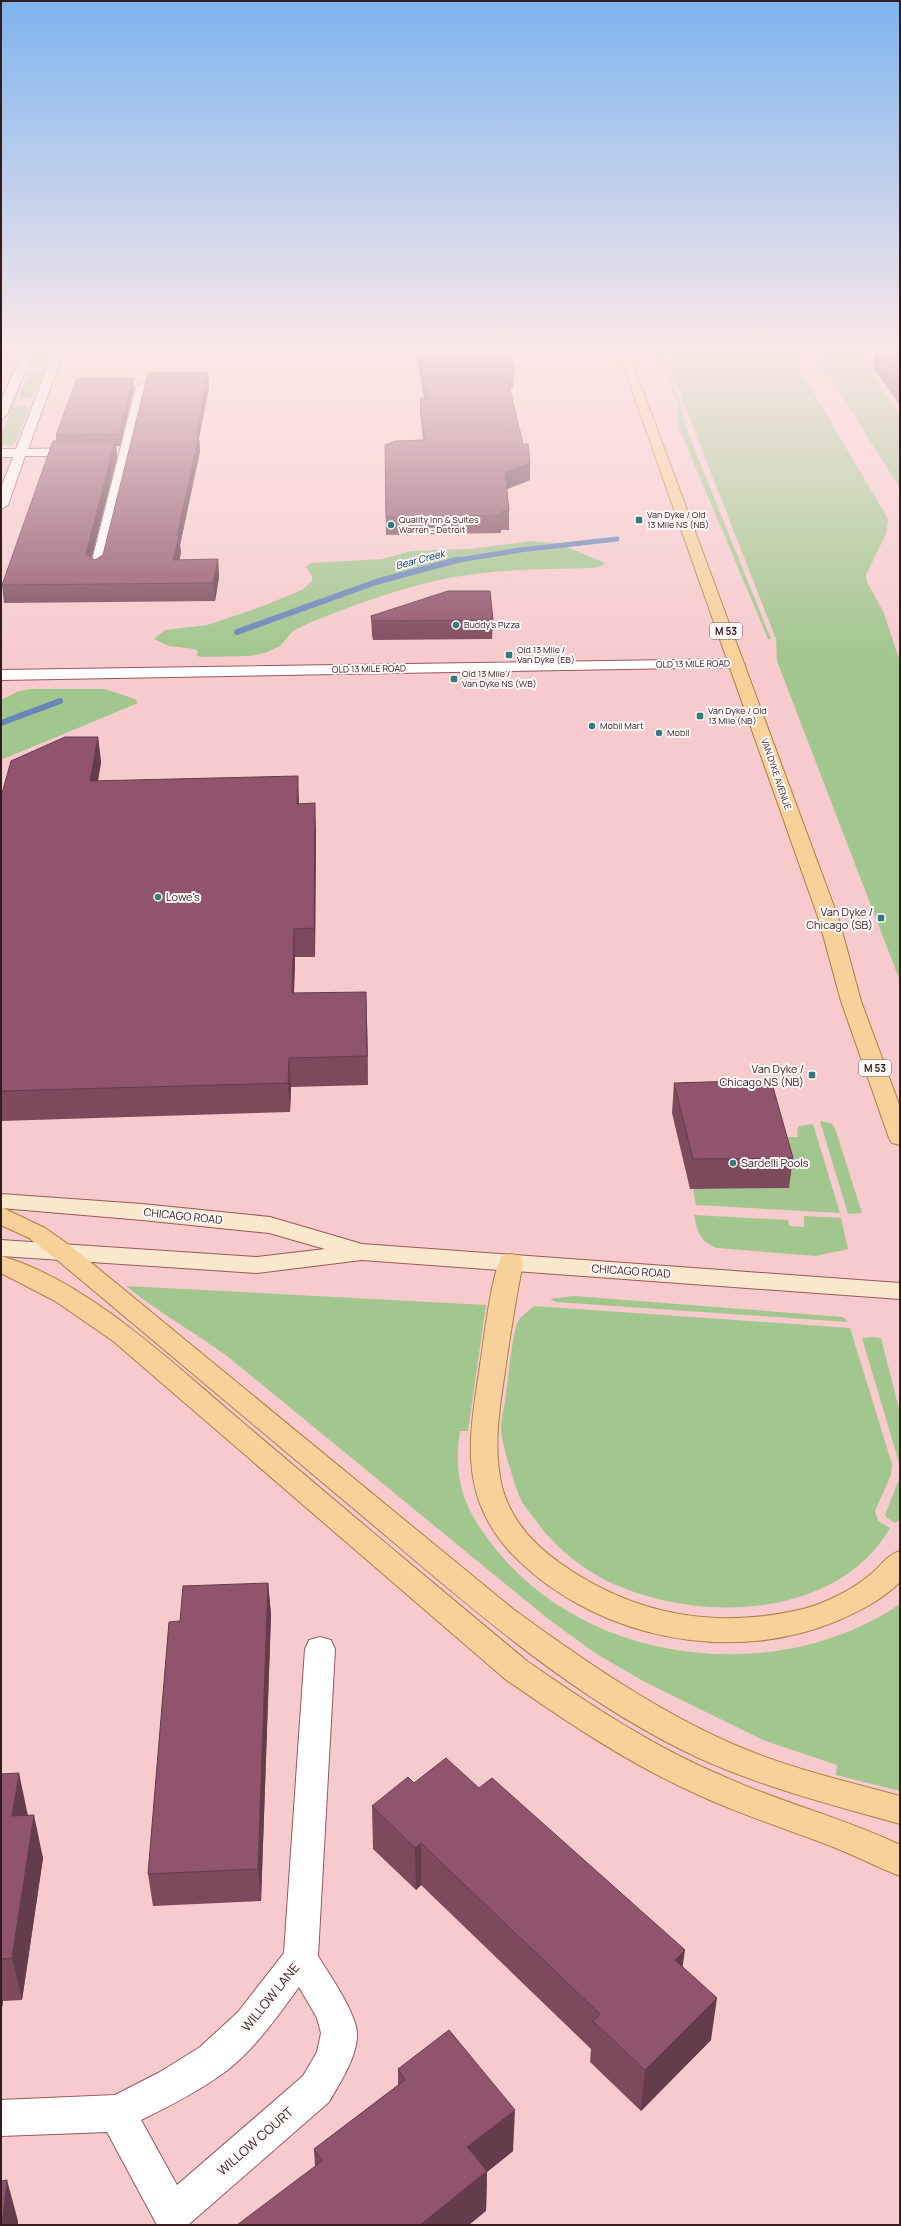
<svg xmlns="http://www.w3.org/2000/svg" width="901" height="2226" font-family="Manrope,sans-serif">
	<style>
		.green { fill: #a1c68e }
		.lines { fill: none; stroke-linecap: round; stroke-linejoin: round }
		.stream-far1 { stroke: #6785b8; stroke-width: 5 }
		.stream { stroke: #6785b8; stroke-width: 6 }
		.minor-casing { stroke: #97595d; stroke-width: 2 }
		.tertiary-casing { stroke: #97595d; stroke-width: 2 }
		.secondary-casing { stroke: #97595d; stroke-width: 2 }
		.primary-casing { stroke: #af7e43; stroke-width: 2 }
		.minor { fill: #fff; fill-rule: evenodd }
		.tertiary { fill: #fff; fill-rule: evenodd }
		.secondary { fill: #fae8cd; fill-rule: evenodd }
		.primary { fill: #f6d19a; fill-rule: evenodd }
		.wall { fill: #7c495d }
		.shaded-wall { fill: #653c4c }
		.building { fill: #90556c; stroke: #653c4c }
		.poi-dot { fill: #327c7c; stroke: #fef7f7; stroke-width: 1.5 }
		.labels { text-anchor: middle; stroke-width: 4; stroke-linejoin: round; paint-order: stroke }
		.far-poi-label { font-size: 9px; fill: #351b1d; stroke: #fef7f7; text-anchor: start }
		.far-street-label { font-size: 9px; fill: #351b1d; stroke: #fef7f7 }
		.far-water-label { font-size: 10px; font-style: italic; fill: #013c79; stroke: #fef7f7 }
		.shield { fill: #fef7f7; stroke: #715d5e; stroke-width: 1 }
		.shield-label { font-size: 10px; font-weight: bold; fill: #351b1d }
		.poi-label { font-size: 11px; fill: #351b1d; stroke: #fef7f7; text-anchor: start }
		.street-label { font-size: 11px; fill: #351b1d; stroke: #fef7f7 }
		.near-street-label { font-size: 13px; fill: #351b1d; stroke: #fef7f7 }
	</style>
	<rect width="100%" height="100%" fill="#f7cbcd"/>
	<!-- green -->
	<g class="green">
		<path d="M39 345H53L46 363 34 365 31 363Z"/>
		<path d="M654 345H657L681 405 686 428 771 639H768L679 428 678 405Z"/>
		<path d="M661 345H810L800 354 797 364 888 519 886 534 866 575 867 582 884 613 900 662V981L777 661 776 639Z"/>
		<path d="M834 348 879 354 859 355 900 414V488L823 367C823 357 824 352 834 348Z"/>
		<path d="M36 371 43 373 33 397 25 399 19 398 28 373Z"/>
		<path d="M22 406 29 408 15 443 11 446 1 445V437L12 408Z"/>
		<path d="M531 541 558 543 605 563 602 566 593 568C547 569 500 569 454 577 405 586 356 604 309 623L293 631 280 646 265 653 249 656 200 657 197 655 198 651 195 649 169 646 154 639 165 630 207 625 263 606 302 590 312 581V576L306 567 311 563 382 559 411 551 469 549Z"/>
		<path d="M30 689H105L135 699 138 703 1 760V700L17 692Z"/>
		<path d="M820 1121 831 1123 835 1128 862 1213 848 1214Z"/>
		<path d="M813 1124 840 1213 696 1205 693 1189 788 1188 775 1137H798L797 1130 799 1126Z"/>
		<path d="M694 1215 788 1220 789 1226 804 1227V1216L841 1218 848 1249 816 1256 717 1248C700 1242 697 1231 694 1215Z"/>
		<path d="M126 1286 486 1305 468 1431H460C452 1484 466 1513 499 1553 593 1667 780 1686 900 1604V1791L836 1775 837 1765 763 1740 645 1682 595 1653 547 1618 227 1356C194 1332 158 1312 126 1286Z"/>
		<path d="M574 1296 843 1317 848 1322 556 1302 550 1299Z"/>
		<path d="M534 1306 850 1328 892 1464 891 1475 875 1511 878 1521 890 1528C838 1618 703 1623 616 1585 584 1571 554 1547 534 1518 529 1511 523 1505 520 1498 515 1486 501 1441 501 1430 501 1418 505 1405 506 1393 509 1371 511 1348 516 1326L520 1318Z"/>
		<path d="M873 1337 881 1338 900 1413V1466L862 1338Z"/>
		<path d="M900 1477V1519L895 1523 887 1518 885 1515Z"/>
	</g>
	<g class="lines">
		<!-- stream-far1 -->
		<path class="stream-far1" d="M453 561 520 550 617 539"/>
		<!-- stream -->
		<g class="stream">
			<path d="M237 632 376 582 457 560"/>
			<path d="M1 723 60 701"/>
		</g>
		<!-- minor casing -->
		<g class="minor-casing">
			<g id="minor">
				<path d="M26 345H36L7 415 1 419V401Z"/>
				<path d="M56 345H66L28 449 80 448 86 452 80 456H25L8 505 1 509V488L13 457H1V449H16Z"/>
				<path d="M142 384 148 387 103 572 101 575H91L89 572 136 387Z"/>
				<path d="M320 1637 331 1640 335 1649 318 1956C329 1974 356 2012 357 2033 358 2056 340 2083 329 2102L188 2225H157L107 2132 1 2136V2100L115 2095 160 2072 200 2047 238 2012 284 1953 305 1649 309 1640ZM299 1987 317 2018 321 2033 317 2052 303 2076 177 2185 141 2120C170 2106 199 2091 225 2072 255 2049 277 2017 299 1987Z"/>
			</g>
		</g>
		<!-- tertiary casing -->
		<g class="tertiary-casing">
			<path id="tertiary" d="M737 659 742 661 745 664 742 667 1 680V670Z"/>
		</g>
		<!-- secondary casing -->
		<g class="secondary-casing">
			<path id="secondary" d="M1 1194 142 1204 270 1217 362 1244 900 1283V1299L362 1260 257 1273 1 1256V1240L257 1257 325 1249 269 1233 142 1220 1 1208Z"/>
		</g>
		<!-- primary casing -->
		<g class="primary-casing">
			<g id="primary">
				<path d="M616 345H626L839 920 861 1001 900 1107V1145L892 1143 889 1138 841 1001 819 920Z"/>
				<path d="M1 1207 45 1228 72 1247 513 1609C583 1660 655 1710 735 1745 788 1768 845 1781 900 1796V1824C825 1803 750 1784 680 1749 566 1692 469 1606 372 1524 267 1436 161 1347 56 1259L29 1238 1 1225Z"/>
				<path d="M511 1254 520 1256 523 1262C516 1299 510 1335 505 1372 499 1410 493 1449 502 1487 511 1520 533 1544 560 1563 633 1615 716 1630 803 1609 826 1603 852 1590 871 1574 882 1565 886 1555 900 1551V1582C882 1600 860 1611 837 1621 742 1660 628 1644 545 1583 519 1563 496 1541 483 1511 462 1464 473 1414 480 1365 484 1340 491 1275 502 1256Z"/>
				<path d="M1 1256C88 1280 179 1369 247 1426 340 1505 433 1583 527 1661 590 1705 654 1747 725 1777 782 1803 844 1818 900 1845V1876C877 1867 856 1856 833 1847 790 1830 745 1816 703 1797 632 1766 568 1723 505 1679L113 1341 55 1301 1 1273Z"/>
			</g>
		</g>
		<!-- minor -->
		<use href="#minor" class="minor"/>
		<!-- tertiary -->
		<use href="#tertiary" class="tertiary"/>
		<!-- secondary -->
		<use href="#secondary" class="secondary"/>
		<!-- primary -->
		<use href="#primary" class="primary"/>
	</g>
	<!-- wall -->
	<g class="wall">
		<path d="M372 345H508L514 372 513 388H510L530 480 507 489 509 511V530H501V533L386 535 385 445 423 440 420 415V398H424L415 348H372Z"/>
		<path d="M900 347V406L873 367 875 348Z"/>
		<path d="M133 378 134 388 120 446H116L117 457 91 558 95 560 103 555 209 387 199 438 200 451 180 545 181 553 179 560 218 559 219 577 215 601 4 603 2 585 56 441V435Z"/>
		<path d="M371 616 493 620 492 639 373 640 372 635Z"/>
		<path d="M98 737 101 762 98 781 299 803 316 830 315 957H295L294 993 367 1021 368 1085 291 1087 290 1112 1 1121V797Z"/>
		<path d="M674 1083 793 1158 789 1188 690 1189 672 1113Z"/>
		<path d="M268 1583 271 1615 261 1901 153 1906 148 1874 180 1621Z"/>
		<path d="M1 1774 28 1815 43 1858 22 2000 3 2001 1 2014Z"/>
		<path d="M414 1783 683 1967 711 2040 641 2111 590 2062 591 2049 421 1885 416 1890 373 1849 372 1806Z"/>
		<path d="M398 2069 513 2151 487 2172 486 2211 315 2166 314 2149 398 2085Z"/>
	</g>
	<!-- shaded-wall -->
	<g class="shaded-wall">
		<path d="M208 373 209 387 199 438 200 451 180 545 181 553 175 577 173 560 177 536Z"/>
		<path d="M133 378 134 388 120 446 119 434Z"/>
		<path d="M115 441 117 457 88 572 86 554Z"/>
		<path d="M530 463V480L505 490V472Z"/>
		<path d="M218 559 219 577 215 601 213 583Z"/>
		<path d="M98 737 101 762 93 808 90 781Z"/>
		<path d="M298 776 299 802 298 830 297 804Z"/>
		<path d="M315 803 316 830 315 957 314 928Z"/>
		<path d="M294 929 295 957 293 1022 292 993Z"/>
		<path d="M366 992 367 1021 368 1085 367 1056Z"/>
		<path d="M289 1058 291 1087 290 1112 288 1083Z"/>
		<path d="M268 1583 271 1615 261 1901 258 1869Z"/>
		<path d="M19 1773 28 1816H12Z"/>
		<path d="M34 1815 43 1858 22 2000 12 1958Z"/>
		<path d="M421 1843V1885L416 1890 415 1848Z"/>
		<path d="M685 1950 679 1992 675 1960Z"/>
		<path d="M1 1993 3 2001 1 2014Z"/>
		<path d="M717 1998 711 2040 641 2111 645 2070Z"/>
		<path d="M515 2110 513 2151 487 2172 486 2211 469 2225H420L467 2147Z"/>
		<path d="M7 2180 18 2221V2225H2Z"/>
	</g>
	<!-- building -->
	<g class="building">
		<path d="M417 345H508L514 372H506L523 444H528L530 463 505 472 509 511 501 512V515L386 517 385 445 396 441 425 440 420 398H427Z"/>
		<path d="M900 347V382L875 348Z"/>
		<path d="M148 373H208L196 435H199L177 536H179L173 560 218 559 213 583 2 585 53 441H115L86 554 95 560 103 555Z"/>
		<path d="M77 378H133L119 434 56 435Z"/>
		<path d="M448 591H490L493 620 372 621 371 616Z"/>
		<path d="M65 737H98L90 781 298 776 297 804 315 803 314 928 294 929 292 993 366 992 367 1056 289 1058 288 1083 1 1091V797L11 761Z"/>
		<path d="M771 1080 793 1158 693 1159 674 1083Z"/>
		<path d="M268 1583 258 1869 148 1874 169 1622 180 1621 183 1586Z"/>
		<path d="M446 1758 479 1788 492 1778 685 1950 675 1960 717 1998 645 2070 593 2021 600 2014 421 1843 415 1848 372 1806 408 1777 414 1783Z"/>
		<path d="M19 1773 12 1816 34 1815 12 1958 1 1959V1774Z"/>
		<path d="M449 2030 515 2110 467 2147 487 2171 420 2225H237L322 2161 314 2149 405 2080 398 2069Z"/>
		<path d="M7 2180 2 2225H1V2181Z"/>
	</g>
	<!-- sky -->
	<linearGradient id="sky" x2="0" y2="1"><stop stop-color="#7db4ef"/><stop offset="0.53" stop-color="#fbe8e8"/><stop offset="1" stop-color="#fbe8e8" stop-opacity="0"/></linearGradient>
	<rect width="901" height="657" fill="url(#sky)"/>
	<!-- markers -->
	<g class="poi-dot">
		<rect x="635" y="516" width="8" height="8" rx="2"/>
		<circle cx="391" cy="525" r="4"/>
		<circle cx="456" cy="625" r="4"/>
		<rect x="505" y="651" width="8" height="8" rx="2"/>
		<rect x="450" y="675" width="8" height="8" rx="2"/>
		<rect x="696" y="712" width="8" height="8" rx="2"/>
		<circle cx="592" cy="726" r="4"/>
		<circle cx="659" cy="733" r="4"/>
		<circle cx="158" cy="897" r="4"/>
		<rect x="877" y="914" width="8" height="8" rx="2"/>
		<rect x="808" y="1071" width="8" height="8" rx="2"/>
		<circle cx="733" cy="1163" r="4"/>
	</g>
	<g class="labels">
		<!-- far-poi labels -->
		<g class="far-poi-label">
			<text x="647" y="518">Van Dyke / Old<tspan x="647" dy="10">13 Mile NS (NB)</tspan></text>
			<text x="399" y="523">Quality Inn &amp; Suites<tspan x="399" dy="10">Warren - Detroit</tspan></text>
			<text x="464" y="628">Buddy's Pizza</text>
			<text x="517" y="653">Old 13 Mile /<tspan x="517" dy="10">Van Dyke (EB)</tspan></text>
			<text x="462" y="677">Old 13 Mile /<tspan x="462" dy="10">Van Dyke NS (WB)</tspan></text>
			<text x="708" y="714">Van Dyke / Old<tspan x="708" dy="10">13 Mile (NB)</tspan></text>
			<text x="600" y="729">Mobil Mart</text>
			<text x="667" y="736">Mobil</text>
		</g>
		<!-- far-street labels -->
		<g class="far-street-label">
			<text transform="translate(693 664) rotate(-1)" y="3">OLD 13 MILE ROAD</text>
			<text transform="translate(369 669) rotate(-1)" y="3">OLD 13 MILE ROAD</text>
			<text transform="translate(776 774) rotate(71)" y="3">VAN DYKE AVENUE</text>
		</g>
		<!-- far-water labels -->
		<g class="far-water-label">
			<text transform="translate(420 559) rotate(-15)" y="4">Bear Creek</text>
		</g>
		<!-- shield labels -->
		<g class="shield">
			<rect x="710" y="623" width="32" height="16" rx="3"/>
			<rect x="859" y="1060" width="32" height="16" rx="3"/>
		</g>
		<g class="shield-label">
			<text x="726" y="635">M 53</text>
			<text x="875" y="1072">M 53</text>
		</g>
		<!-- poi labels -->
		<g class="poi-label">
			<text x="166" y="901">Lowe's</text>
			<text x="873" y="916" text-anchor="end">Van Dyke /<tspan x="873" dy="13">Chicago (SB)</tspan></text>
			<text x="804" y="1073" text-anchor="end">Van Dyke /<tspan x="804" dy="13">Chicago NS (NB)</tspan></text>
			<text x="741" y="1167">Sardelli Pools</text>
		</g>
		<!-- street labels -->
		<g class="street-label">
			<text transform="translate(183 1216) rotate(6)" y="4">CHICAGO ROAD</text>
			<text transform="translate(631 1271) rotate(4)" y="4">CHICAGO ROAD</text>
		</g>
		<!-- near-street labels -->
		<g class="near-street-label">
			<text transform="translate(270 1997) rotate(-51)" y="5">WILLOW LANE</text>
			<text transform="translate(255 2141) rotate(-41)" y="5">WILLOW COURT</text>
		</g>
	</g>
	<!-- border -->
	<rect width="901" height="2226" fill="none" stroke="#351b1d" stroke-width="4"/>
</svg>
